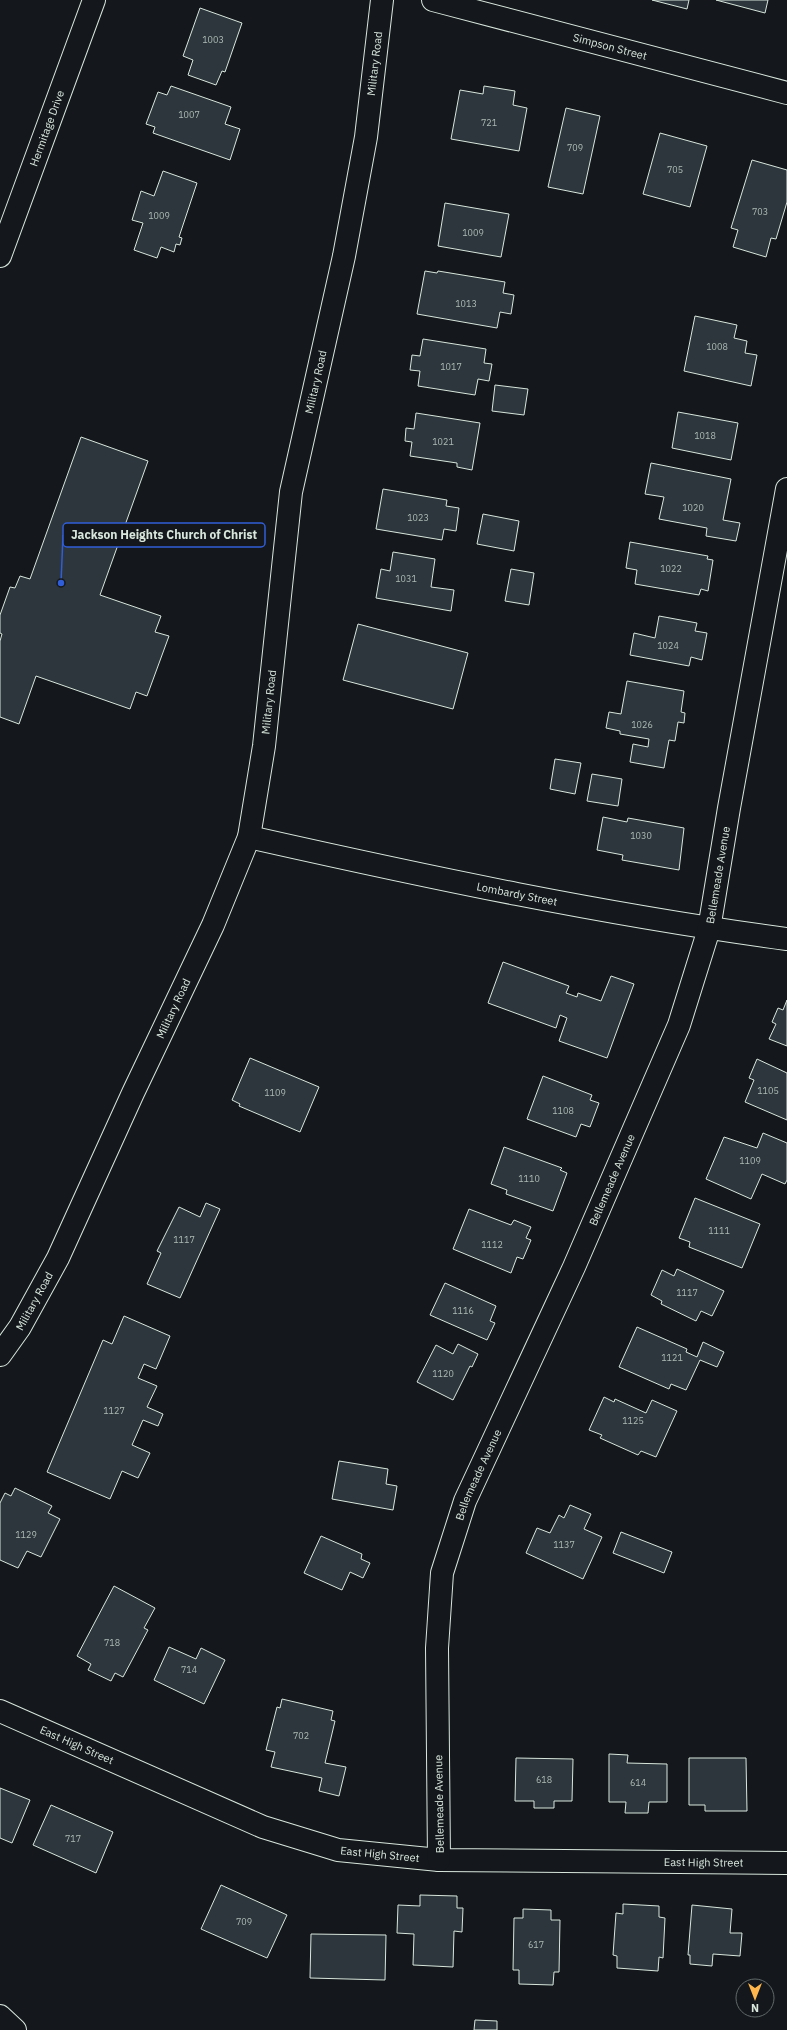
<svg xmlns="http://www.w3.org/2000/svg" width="787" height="2030" font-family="'IBM Plex Sans',sans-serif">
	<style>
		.building { fill: #2c363c; stroke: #d8e6dc }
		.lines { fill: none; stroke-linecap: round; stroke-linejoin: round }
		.minor-casing { stroke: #d8e6dc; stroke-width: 24 }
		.minor { stroke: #14181c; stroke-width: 22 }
		.labels { text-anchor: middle; stroke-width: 3; stroke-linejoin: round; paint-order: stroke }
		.number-label { font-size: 9px; fill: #adbab4 }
		.street-label { font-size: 11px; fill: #d8e6dc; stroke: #14181c }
		.leader { fill: none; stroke: #305dd8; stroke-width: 1.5 }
		.callout-dot { fill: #305dd8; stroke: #14181c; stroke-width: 1.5 }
		.callout { fill: #14181c; stroke: #305dd8; stroke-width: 1.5 }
		.callout-label { font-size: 12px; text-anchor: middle; font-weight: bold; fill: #d8e6dc }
	</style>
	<rect width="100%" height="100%" fill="#14181c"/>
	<!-- building -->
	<g class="building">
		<path d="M652 0H689L687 9Z"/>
		<path d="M716 0H768L765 13Z"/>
		<path d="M200 8 242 23 225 72 222 71 216 85 188 75 193 60 183 56Z"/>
		<path d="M171 86 231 107 225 124 240 129 230 160 153 133 155 127 146 124 158 92 167 95Z"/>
		<path d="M484 86 515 91 513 105 527 108 519 151 451 139 460 90 483 94Z"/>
		<path d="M566 108 600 116 583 194 548 187Z"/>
		<path d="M660 133 707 146 690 207 643 194Z"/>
		<path d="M752 160 787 170V202L776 239 771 238 766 257 733 247 738 230 731 228Z"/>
		<path d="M163 171 197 183 179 237 182 238 180 245 176 244 174 252 161 247 157 258 134 250 143 223 132 220 141 191 154 196Z"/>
		<path d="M445 203 509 214 501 257 438 246Z"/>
		<path d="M425 271 437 273 438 271 505 282 503 293 514 295 511 314 500 312 497 328 417 314Z"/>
		<path d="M695 316 737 325 734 338 747 341 745 353 757 355 751 386 684 371Z"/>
		<path d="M423 339 486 349 484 363 492 364 489 381 478 379 475 395 418 386 420 371 410 370 412 355 420 356Z"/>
		<path d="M495 385 528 389 524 415 492 411Z"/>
		<path d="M678 412 738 423 731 460 672 448Z"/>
		<path d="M416 413 480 423 472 470 457 467V463L410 456 412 442 405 441 406 428 414 429Z"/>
		<path d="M81 437 148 461 100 595 161 616 155 632 169 636 147 696 136 692 130 709 36 676 19 724 0 717V641L2 634 0 633V615L10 587 15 588 20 576 30 579Z"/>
		<path d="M651 463 731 479 723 520 740 523 736 541 706 536 707 528 659 519 664 497 645 494Z"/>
		<path d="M383 489 447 500 446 506 459 508 456 531 444 529 442 540 376 529Z"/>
		<path d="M483 514 519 521 514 551 477 544Z"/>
		<path d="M630 542 708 556 707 559 713 560 708 591 701 589 699 595 635 584 637 570 626 568Z"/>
		<path d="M393 552 435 559 431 587 454 590 451 611 376 598 381 569 390 571Z"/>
		<path d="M511 569 534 573 529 605 505 601Z"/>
		<path d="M659 616 697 623 695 631 707 633 702 660 691 657 689 666 630 655 634 633 655 638Z"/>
		<path d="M358 624 468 653 453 709 343 680Z"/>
		<path d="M627 681 684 691 681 712 685 713 684 723 678 722 675 741 669 740 664 768 630 762 633 744 648 747 649 739 620 734V731L606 728 609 712 621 714Z"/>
		<path d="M555 759 581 763 575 794 550 789Z"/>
		<path d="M592 774 622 779 618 806 587 801Z"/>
		<path d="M603 817 627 822 628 818 684 828 679 870 622 860 623 855 597 850Z"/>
		<path d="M503 962 569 986 566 993 577 997 578 993 601 1001 611 976 634 984 607 1058 559 1041 567 1018 560 1015 556 1028 488 1003Z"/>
		<path d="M787 1000V1046L769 1039 776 1024 772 1022 778 1008 783 1010Z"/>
		<path d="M250 1058 319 1087 300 1132 239 1106 240 1104 232 1100Z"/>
		<path d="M757 1059 787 1073V1120L745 1102 754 1080 749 1078Z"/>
		<path d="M543 1076 592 1095 590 1100 599 1103 590 1127 581 1124 576 1137 527 1119Z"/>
		<path d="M763 1133 787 1143V1180L785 1184 762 1174 751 1199 706 1179 724 1137 757 1148Z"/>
		<path d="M504 1147 562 1168 560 1170 567 1173 553 1211 506 1194 507 1190 491 1184Z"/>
		<path d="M695 1198 760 1224 742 1268 689 1247 690 1242 679 1238Z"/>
		<path d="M206 1203 220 1209 180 1298 147 1284 161 1253 157 1251 179 1207 200 1217Z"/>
		<path d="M469 1209 511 1225 514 1220 531 1227 526 1238 531 1240 523 1259 517 1257 511 1273 453 1249Z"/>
		<path d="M677 1269 724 1291 712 1316 701 1311 696 1321 661 1304 662 1301 651 1295 662 1270 674 1276Z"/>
		<path d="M445 1283 496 1306 490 1321 495 1323 487 1340 430 1315Z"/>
		<path d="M124 1316 170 1336 156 1369 144 1364 138 1378 157 1386 147 1407 163 1414 158 1426 143 1420 132 1445 150 1453 138 1478 122 1471 110 1499 47 1472 103 1340 112 1344Z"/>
		<path d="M637 1327 687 1349 686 1352 697 1357 703 1342 724 1352 717 1367 700 1360 686 1390 671 1384 669 1389 619 1367Z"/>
		<path d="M458 1344 478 1354 472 1367 470 1366 453 1400 417 1382 436 1345 453 1354Z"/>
		<path d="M604 1397 614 1402 615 1399 646 1413 652 1400 677 1411 656 1457 641 1451 638 1455 600 1438 602 1435 589 1430Z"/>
		<path d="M339 1461 388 1469 386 1484 397 1486 393 1510 332 1499Z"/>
		<path d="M15 1488 52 1506 48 1513 60 1519 41 1557 27 1551 18 1568 0 1560V1503L5 1493 11 1496Z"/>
		<path d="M570 1505 591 1514 584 1529 602 1537 583 1579 526 1553 537 1528 550 1533 559 1515 564 1518Z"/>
		<path d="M621 1532 672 1552 664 1573 613 1553Z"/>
		<path d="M321 1536 362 1554 361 1559 370 1563 363 1578 350 1572 342 1590 304 1573Z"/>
		<path d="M114 1586 155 1608 144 1628 148 1630 123 1677 115 1673 111 1681 88 1670 91 1664 77 1656Z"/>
		<path d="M169 1647 196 1659 201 1648 225 1660 204 1704 154 1680Z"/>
		<path d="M282 1699 333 1711 331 1720 335 1721 325 1763 346 1767 339 1796 319 1791 322 1778 271 1767 275 1752 266 1750 277 1707 280 1708Z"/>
		<path d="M609 1754 628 1755 627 1763 667 1764V1802H649L648 1813H625L626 1802H609Z"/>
		<path d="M516 1758 573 1759 572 1801H554V1808H534V1801H515Z"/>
		<path d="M689 1758H746L747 1811H705V1805H689Z"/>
		<path d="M0 1788 30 1800 12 1843 0 1838Z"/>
		<path d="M51 1805 113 1832 96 1873 33 1845Z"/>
		<path d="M221 1885 287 1915 267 1958 201 1929Z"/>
		<path d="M420 1895 457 1896V1908H463L462 1932 454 1931 453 1967 413 1965 414 1934 397 1933 398 1905 420 1906Z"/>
		<path d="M623 1904 659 1906V1917L665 1918 663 1958 659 1957 658 1971 617 1968V1956L613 1955 616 1913 623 1914Z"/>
		<path d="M692 1905 732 1909 730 1933H742L740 1956 713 1954 712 1966 690 1964V1955H688Z"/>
		<path d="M523 1909 551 1910V1920H560L559 1972H554L553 1985 519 1984V1970H513L514 1918H523Z"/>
		<path d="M311 1934 386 1935 385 1980 310 1978Z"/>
		<path d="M475 2020 497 2021V2030H474Z"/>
	</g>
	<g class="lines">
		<!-- minor casing -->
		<g class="minor-casing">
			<g id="minor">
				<path id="s1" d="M433 0 787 93"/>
				<path id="s2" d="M0 256 94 0"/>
				<path id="s3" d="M249 837C427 877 606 915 787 939"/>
				<path id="s4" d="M0 1355 20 1327 58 1258 133 1093 213 925 249 837 264 746 291 492 344 256 366 137 382 0"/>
				<path id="s5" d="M0 1711 263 1827 338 1850 439 1860 787 1863"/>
				<path id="s6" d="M439 1860 437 1648 442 1573 465 1501 574 1267 679 1025 709 929 729 808 787 489"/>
				<path d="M0 2016 15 2030"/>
			</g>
		</g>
		<!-- minor -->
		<use href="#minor" class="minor"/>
	</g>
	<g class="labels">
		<!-- number labels -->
		<g class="number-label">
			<text x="213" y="43">1003</text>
			<text x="189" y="118">1007</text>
			<text x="489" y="126">721</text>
			<text x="575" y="151">709</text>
			<text x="675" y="173">705</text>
			<text x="760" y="215">703</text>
			<text x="159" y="219">1009</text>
			<text x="473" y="236">1009</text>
			<text x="466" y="307">1013</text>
			<text x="717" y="350">1008</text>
			<text x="451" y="370">1017</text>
			<text x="705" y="439">1018</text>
			<text x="443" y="445">1021</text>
			<text x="693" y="511">1020</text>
			<text x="418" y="521">1023</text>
			<text x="671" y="572">1022</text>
			<text x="406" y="582">1031</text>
			<text x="668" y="649">1024</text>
			<text x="642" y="728">1026</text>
			<text x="641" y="839">1030</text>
			<text x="768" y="1094">1105</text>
			<text x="275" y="1096">1109</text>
			<text x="563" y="1114">1108</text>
			<text x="750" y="1164">1109</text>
			<text x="529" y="1182">1110</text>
			<text x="719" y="1234">1111</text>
			<text x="184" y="1243">1117</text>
			<text x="492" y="1248">1112</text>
			<text x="687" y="1296">1117</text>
			<text x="463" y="1314">1116</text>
			<text x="672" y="1361">1121</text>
			<text x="443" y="1377">1120</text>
			<text x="114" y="1414">1127</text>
			<text x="633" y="1424">1125</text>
			<text x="26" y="1538">1129</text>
			<text x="564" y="1548">1137</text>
			<text x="112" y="1646">718</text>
			<text x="189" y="1673">714</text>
			<text x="301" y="1739">702</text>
			<text x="544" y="1783">618</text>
			<text x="638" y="1786">614</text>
			<text x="73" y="1842">717</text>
			<text x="244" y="1925">709</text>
			<text x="536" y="1948">617</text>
		</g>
		<!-- street labels -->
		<g class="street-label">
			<text dy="4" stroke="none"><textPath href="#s1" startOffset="183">Simpson Street</textPath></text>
			<text dy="4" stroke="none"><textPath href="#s4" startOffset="1360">Military Road</textPath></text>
			<text dy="4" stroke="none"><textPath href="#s2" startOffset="136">Hermitage Drive</textPath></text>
			<text dy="4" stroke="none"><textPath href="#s4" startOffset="1036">Military Road</textPath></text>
			<text dy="4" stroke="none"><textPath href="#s4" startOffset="712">Military Road</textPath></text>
			<text dy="4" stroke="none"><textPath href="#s6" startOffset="1040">Bellemeade Avenue</textPath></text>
			<text dy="4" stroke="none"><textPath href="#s3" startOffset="274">Lombardy Street</textPath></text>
			<text dy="4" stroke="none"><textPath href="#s4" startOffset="388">Military Road</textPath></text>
			<text dy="4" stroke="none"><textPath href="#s6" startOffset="716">Bellemeade Avenue</textPath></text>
			<text dy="4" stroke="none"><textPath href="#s4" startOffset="64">Military Road</textPath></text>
			<text dy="4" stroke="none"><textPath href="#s6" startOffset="392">Bellemeade Avenue</textPath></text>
			<text dy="4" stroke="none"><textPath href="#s5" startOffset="84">East High Street</textPath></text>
			<text transform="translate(439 1804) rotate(-91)" y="4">Bellemeade Avenue</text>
			<text dy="4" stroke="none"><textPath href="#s5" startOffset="408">East High Street</textPath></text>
			<text dy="4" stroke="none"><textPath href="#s5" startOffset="732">East High Street</textPath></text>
		</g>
	</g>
	<!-- callouts -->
	<path class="leader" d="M61 583L63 535"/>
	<circle class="callout-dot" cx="61" cy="583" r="4"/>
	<rect class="callout" x="63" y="523" width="202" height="24" rx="4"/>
	<g class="callout-label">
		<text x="164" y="539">Jackson Heights Church of Christ</text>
	</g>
	<!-- north arrow -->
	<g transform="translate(755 1998) rotate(180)"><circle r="19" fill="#14181c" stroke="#626a69"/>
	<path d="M0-3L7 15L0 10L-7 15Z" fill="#ffb74d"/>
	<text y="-6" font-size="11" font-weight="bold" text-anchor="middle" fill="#d8e6dc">N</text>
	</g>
</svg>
